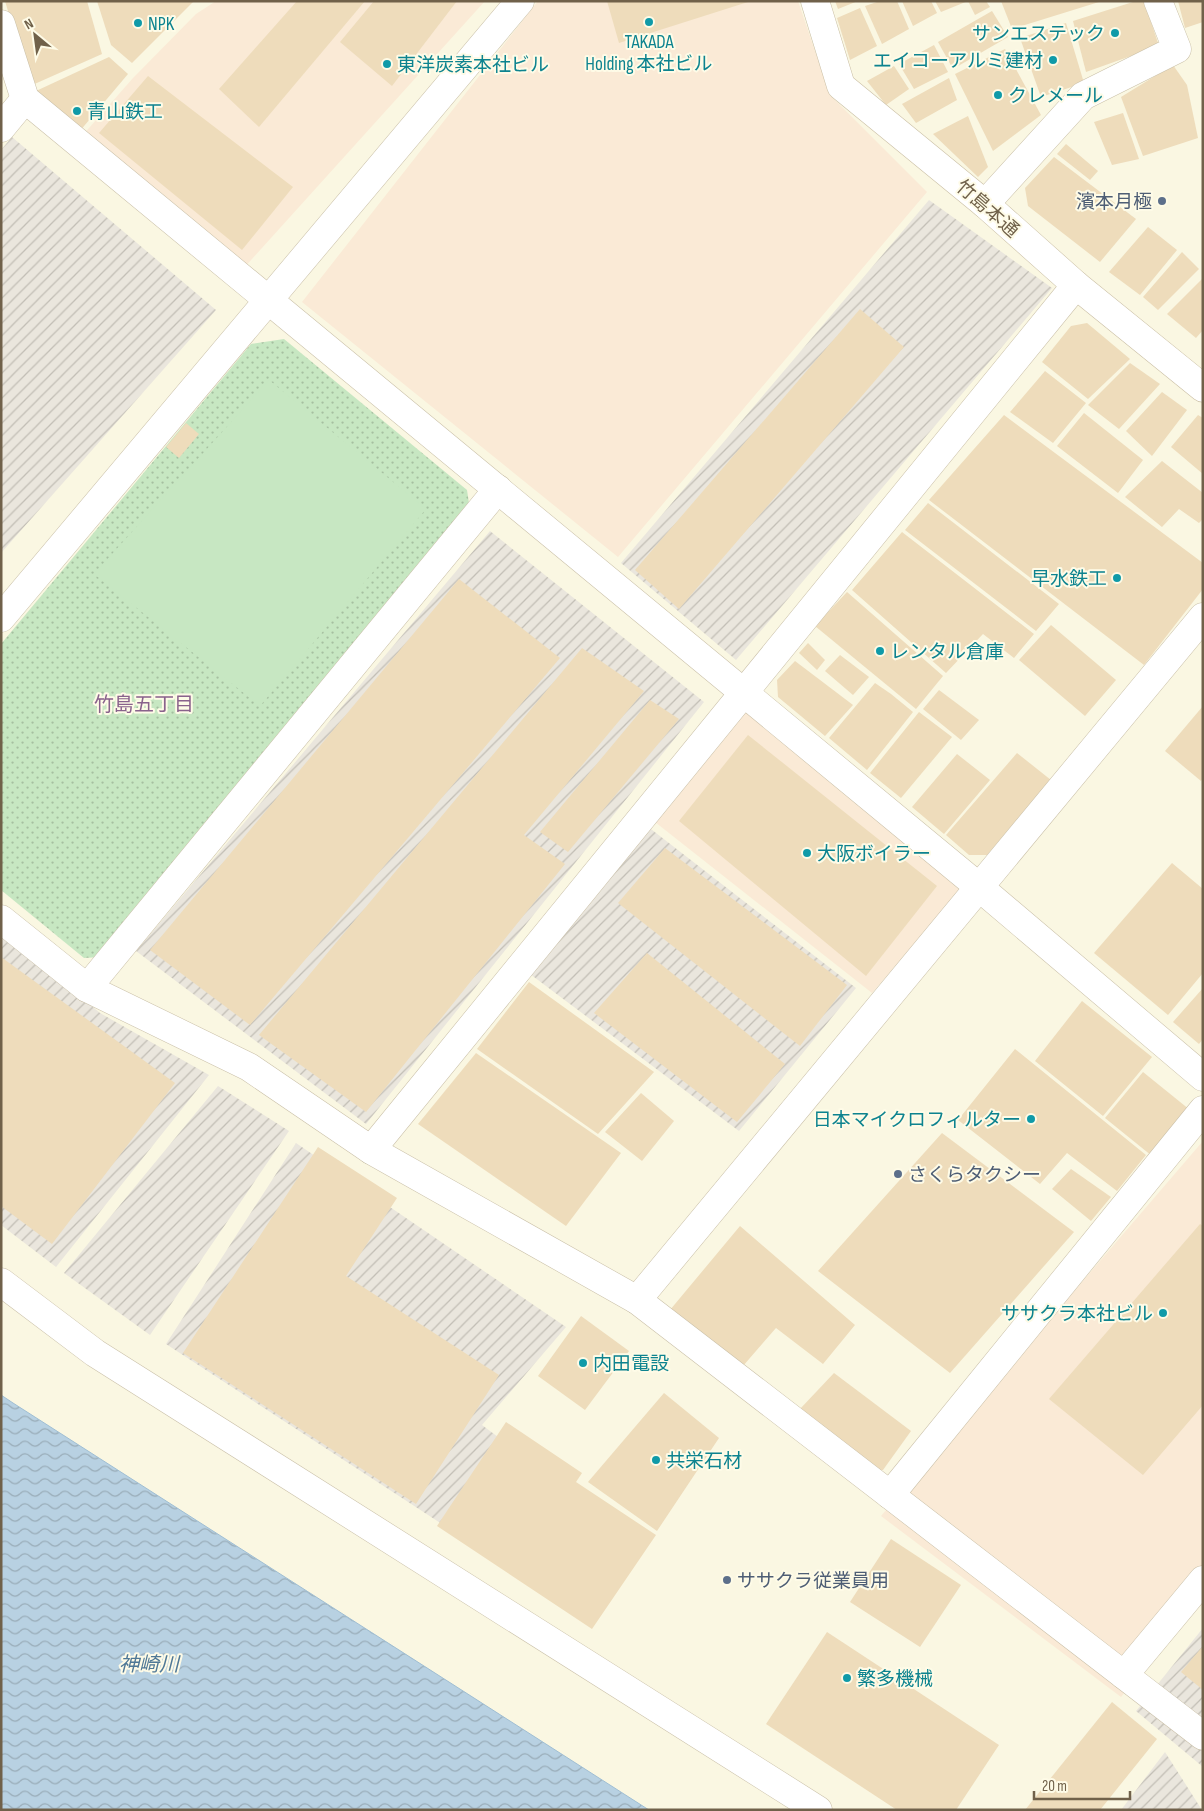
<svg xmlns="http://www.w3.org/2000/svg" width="1204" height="1811" font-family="'Sofia Sans Condensed','Noto Sans JP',sans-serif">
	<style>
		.commercial { fill: #faead6 }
		.industrial { fill: url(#industrial-furrows) }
		.green { fill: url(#green-dots) }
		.pitch { fill: #c7e7c2 }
		.water { fill: url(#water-waves); stroke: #9fbed3 }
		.building { fill: #eedcbb }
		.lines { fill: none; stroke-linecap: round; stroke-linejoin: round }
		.street-casing { stroke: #cac0a9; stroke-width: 29 }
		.secondary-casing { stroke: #cabfa5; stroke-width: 29 }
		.street { stroke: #fff; stroke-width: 28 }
		.secondary { stroke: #fff; stroke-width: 28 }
		.culture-dot { fill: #0f9aa8; stroke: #fefbe7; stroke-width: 2 }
		.service-dot { fill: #5c6f8a; stroke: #fefbe7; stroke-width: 2 }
		.labels { text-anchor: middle; stroke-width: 4; stroke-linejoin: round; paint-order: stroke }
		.culture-label { font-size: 19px; fill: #0d838f; stroke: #fefbe7; text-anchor: start }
		.service-label { font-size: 19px; fill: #4e5e75; stroke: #fefbe7; text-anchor: start }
		.street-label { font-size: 19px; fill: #70614a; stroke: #fefbe7 }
		.neighbourhood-label { font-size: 20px; fill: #89628c; stroke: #fefbe7 }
		.water-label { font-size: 20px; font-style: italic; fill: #4f7896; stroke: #fefbe7 }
	</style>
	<defs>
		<pattern id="industrial-furrows" width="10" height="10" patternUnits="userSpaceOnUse" patternTransform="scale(1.25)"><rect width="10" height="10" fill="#eae6dd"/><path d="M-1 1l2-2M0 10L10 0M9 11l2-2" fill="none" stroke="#c2beb5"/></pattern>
		<pattern id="green-dots" width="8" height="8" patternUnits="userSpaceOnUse" patternTransform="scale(1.25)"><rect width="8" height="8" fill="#c7e7c2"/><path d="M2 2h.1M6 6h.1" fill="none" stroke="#a6bfa0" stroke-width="1.8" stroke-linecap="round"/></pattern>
		<pattern id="water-waves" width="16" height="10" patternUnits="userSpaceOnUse" patternTransform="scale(1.25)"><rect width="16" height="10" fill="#b8d1e2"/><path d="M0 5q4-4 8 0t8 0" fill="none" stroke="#9aadb9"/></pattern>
	</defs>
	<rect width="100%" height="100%" fill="#faf7e2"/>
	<!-- commercial -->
	<g class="commercial">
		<path d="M216 1H485L243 269 82 136 133 78 196 14Z"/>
		<path d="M538 1H798L830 95 927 192 618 557 302 302Z"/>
		<path d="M747 710 963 887 872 993 655 822Z"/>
		<path d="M1203 1141V1595L1121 1697 881 1516Z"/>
	</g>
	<!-- industrial -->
	<g class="industrial">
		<path d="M12 137 216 310 1 553V150Z"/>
		<path d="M929 200 1052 288 736 660 621 563Z"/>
		<path d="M490 531 704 702 366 1124 136 951Z"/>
		<path d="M647 826 856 988 739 1131 530 974Z"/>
		<path d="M1 930 100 1013 209 1075 56 1267 1 1225Z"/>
		<path d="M218 1086 289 1131 150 1335 64 1273Z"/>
		<path d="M296 1143 566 1327 482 1425 569 1490 589 1620 166 1344Z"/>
		<path d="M1203 1628V1767L1136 1711Z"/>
		<path d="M1165 1752 1202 1810H1121Z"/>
	</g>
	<!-- green -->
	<path class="green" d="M284 339 467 490 470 510 101 957 84 958 1 890V644L251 344Z"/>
	<!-- pitch -->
	<path class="pitch" d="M269 380 426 509 260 706 94 574Z"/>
	<!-- water -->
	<path class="water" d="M1 1395 13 1403 649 1810H1Z"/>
	<!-- building -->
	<g class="building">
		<path d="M5 1H87L102 54 30 86Z"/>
		<path d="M97 1H194L132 63 111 45Z"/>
		<path d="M297 1H365L259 127 219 89Z"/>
		<path d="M374 1H457L392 86 340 42Z"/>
		<path d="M607 1H748V2L619 43Z"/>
		<path d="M835 1H858L838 9Z"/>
		<path d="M880 1H897L909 29 882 44 865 6Z"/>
		<path d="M902 1H931L937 13 913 26Z"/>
		<path d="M935 1H968L941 12Z"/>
		<path d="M968 1H986L990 7 975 15Z"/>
		<path d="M1001 1H1099V2L1012 29Z"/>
		<path d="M1136 1H1144L1159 46 1086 72 1073 21Z"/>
		<path d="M1178 1H1203V22L1185 28Z"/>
		<path d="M860 8 877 46 850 60 837 18Z"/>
		<path d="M992 11 1008 37 953 69 938 42Z"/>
		<path d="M1066 23 1084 83 1041 97 1020 38Z"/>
		<path d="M934 45 948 72 914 89 899 64Z"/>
		<path d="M1005 49 1041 115 993 151 955 74Z"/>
		<path d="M109 57 128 74 79 132 36 91Z"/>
		<path d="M1173 65 1187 85 1198 138 1143 156 1121 97Z"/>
		<path d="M894 66 909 89 886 105 867 81Z"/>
		<path d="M148 76 293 187 242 250 99 133Z"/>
		<path d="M949 78 957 100 916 123 902 104Z"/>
		<path d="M1123 113 1139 159 1112 165 1094 122Z"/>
		<path d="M968 116 988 167 978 177 933 134Z"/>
		<path d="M1066 144 1098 171 1090 180 1057 154Z"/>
		<path d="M1054 157 1136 219 1100 262 1028 206 1025 188Z"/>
		<path d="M1148 227 1177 250 1140 295 1109 272Z"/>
		<path d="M1182 252 1199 269 1158 310 1143 297Z"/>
		<path d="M1203 278V330L1196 338 1167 314Z"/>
		<path d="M860 309 904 347 679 609 635 570Z"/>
		<path d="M1087 323 1130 359 1088 399 1042 362 1071 326Z"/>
		<path d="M1130 363 1160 384 1119 429 1088 405Z"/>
		<path d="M1045 371 1086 403 1053 443 1010 412Z"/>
		<path d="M1162 392 1187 410 1152 456 1126 431Z"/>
		<path d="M1084 413 1143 460 1118 493 1057 446Z"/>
		<path d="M1004 415 1203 563V589L1144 665 929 500Z"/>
		<path d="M1198 415 1203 418V474L1171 447Z"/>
		<path d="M186 423 199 434 179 458 166 447Z"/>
		<path d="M1162 461 1203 493V519L1199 523 1179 509 1162 527 1125 497Z"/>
		<path d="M928 503 1059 604 1036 631 905 530Z"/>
		<path d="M902 532 1034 634 1014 658 983 634 946 673 852 590Z"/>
		<path d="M459 579 560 658 250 1025 150 950Z"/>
		<path d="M847 592 943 676 916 709 815 626Z"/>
		<path d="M1051 625 1116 680 1085 716 1019 660Z"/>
		<path d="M808 643 825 660 817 670 799 653Z"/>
		<path d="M582 648 644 691 524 835 565 864 366 1112 259 1035Z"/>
		<path d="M840 655 869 677 853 695 825 671Z"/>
		<path d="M795 661 853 705 825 736 778 697 777 680Z"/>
		<path d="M875 683 891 694 913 712 867 770 829 738Z"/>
		<path d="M939 690 979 720 961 740 923 709Z"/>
		<path d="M650 700 679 719 568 852 540 832Z"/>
		<path d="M1203 706V778L1201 781 1165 751Z"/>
		<path d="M919 712 952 737 901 798 870 773Z"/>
		<path d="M748 735 937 886 866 976 679 821Z"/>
		<path d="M1017 753 1051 780 987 855H969L946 835Z"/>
		<path d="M957 754 990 780 944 834 912 807Z"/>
		<path d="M665 848 847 985 800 1046 618 903Z"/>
		<path d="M1172 863 1203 889V973L1168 1015 1094 953Z"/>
		<path d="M647 953 785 1064 737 1122 594 1013Z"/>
		<path d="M1 957 175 1083 52 1244 1 1206Z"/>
		<path d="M529 982 654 1072 598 1134 477 1049Z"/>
		<path d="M1203 988V1039L1199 1044 1173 1022Z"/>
		<path d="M1082 1001 1152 1057 1103 1116 1035 1061Z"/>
		<path d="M1015 1049 1146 1155 1117 1191 1067 1153 1040 1184 958 1120Z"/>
		<path d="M476 1053 621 1153 566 1226 418 1124Z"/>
		<path d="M1143 1072 1190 1110 1152 1156 1105 1118Z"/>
		<path d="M641 1093 674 1121 642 1161 605 1132Z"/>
		<path d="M942 1133 1074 1232 950 1373 818 1271Z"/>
		<path d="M318 1147 397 1198 346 1276 499 1375 416 1504 183 1353Z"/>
		<path d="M1071 1169 1111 1197 1091 1221 1052 1189Z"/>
		<path d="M1200 1224 1203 1226V1405L1143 1475 1049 1399Z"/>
		<path d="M740 1226 855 1325 823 1364 776 1328 743 1366 670 1310Z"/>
		<path d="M581 1316 629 1351 585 1410 538 1376Z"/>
		<path d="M834 1373 911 1431 883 1470H866L800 1409Z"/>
		<path d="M664 1393 719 1438 657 1531 588 1482Z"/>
		<path d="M506 1422 582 1473 576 1482 656 1535 592 1629 437 1526Z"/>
		<path d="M891 1539 961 1585 920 1647 850 1602Z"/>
		<path d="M827 1632 999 1745 956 1810H897L766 1724Z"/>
		<path d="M1203 1646V1690L1181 1672Z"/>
		<path d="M1112 1702 1157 1739 1100 1810H1025Z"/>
	</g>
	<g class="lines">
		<!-- street casing -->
		<g class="street-casing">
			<g id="street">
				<path d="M1 24 25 99 979 887 1203 1077"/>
				<path d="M1 128 25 99"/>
				<path d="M985 204 1083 96 1177 49 1158 1"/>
				<path d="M1 618 520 1"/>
				<path d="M1 919 87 988 249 1067 371 1150 637 1300 1203 1736"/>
				<path d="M87 988 498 489"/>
				<path d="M371 1150 1076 285"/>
				<path d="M1 1282 95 1353 818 1810"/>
				<path d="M637 1300 1203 617"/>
				<path d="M890 1495 1203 1110"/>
				<path d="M1124 1675 1203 1580"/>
			</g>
		</g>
		<!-- secondary casing -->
		<g class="secondary-casing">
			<path id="secondary" d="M815 1 841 86 985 204 1076 285 1203 388"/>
		</g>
		<!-- street -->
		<use href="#street" class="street"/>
		<!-- secondary -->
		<use href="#secondary" class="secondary"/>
	</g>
	<!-- markers -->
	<g class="culture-dot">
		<circle cx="649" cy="22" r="5"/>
		<circle cx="138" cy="23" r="5"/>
		<circle cx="1115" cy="33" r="5"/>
		<circle cx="1053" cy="60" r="5"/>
		<circle cx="387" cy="64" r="5"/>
		<circle cx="998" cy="95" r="5"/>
		<circle cx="77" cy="111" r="5"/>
		<circle cx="1117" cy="578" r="5"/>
		<circle cx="880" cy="651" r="5"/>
		<circle cx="807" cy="853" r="5"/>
		<circle cx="1031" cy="1119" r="5"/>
		<circle cx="1163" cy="1313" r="5"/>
		<circle cx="583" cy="1363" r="5"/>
		<circle cx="656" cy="1460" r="5"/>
		<circle cx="847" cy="1678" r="5"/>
	</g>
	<g class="service-dot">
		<circle cx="1162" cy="201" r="5"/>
		<circle cx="898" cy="1174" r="5"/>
		<circle cx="727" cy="1580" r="5"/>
	</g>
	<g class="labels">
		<!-- culture labels -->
		<g class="culture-label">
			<text x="148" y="30">NPK</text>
			<text x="1105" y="40" text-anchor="end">サンエステック</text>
			<text x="649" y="48" text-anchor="middle">TAKADA<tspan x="649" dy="22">Holding 本社ビル</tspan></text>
			<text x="1043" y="67" text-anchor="end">エイコーアルミ建材</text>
			<text x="397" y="71">東洋炭素本社ビル</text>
			<text x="1008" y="102">クレメール</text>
			<text x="87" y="118">青山鉄工</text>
			<text x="1107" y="585" text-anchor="end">早水鉄工</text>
			<text x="890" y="658">レンタル倉庫</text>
			<text x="817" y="860">大阪ボイラー</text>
			<text x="1021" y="1126" text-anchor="end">日本マイクロフィルター</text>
			<text x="1153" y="1320" text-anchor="end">ササクラ本社ビル</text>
			<text x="593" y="1370">内田電設</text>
			<text x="666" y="1467">共栄石材</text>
			<text x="857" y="1685">繁多機械</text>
		</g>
		<!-- service labels -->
		<g class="service-label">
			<text x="1152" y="208" text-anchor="end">濱本月極</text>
			<text x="908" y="1181">さくらタクシー</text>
			<text x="737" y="1587">ササクラ従業員用</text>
		</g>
		<!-- street labels -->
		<g class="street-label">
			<text transform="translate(988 208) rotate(41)" y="7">竹島本通</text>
		</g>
		<!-- neighbourhood labels -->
		<g class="neighbourhood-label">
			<text x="144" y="711">竹島五丁目</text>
		</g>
		<!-- water labels -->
		<g class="water-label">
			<text x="149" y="1671">神崎川</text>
		</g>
	</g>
	<!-- border -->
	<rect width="1204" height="1811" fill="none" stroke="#70614a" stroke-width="5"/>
	<!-- north arrow -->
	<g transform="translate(35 35) rotate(331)" stroke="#fefbe7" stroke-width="4" paint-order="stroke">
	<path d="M0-4L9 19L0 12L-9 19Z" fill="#70614a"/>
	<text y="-8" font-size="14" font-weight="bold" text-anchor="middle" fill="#70614a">N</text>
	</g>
	<!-- scale -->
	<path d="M1034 1791v8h96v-8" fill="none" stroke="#70614a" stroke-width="2.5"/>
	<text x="1042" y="1791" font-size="15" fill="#70614a" stroke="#fefbe7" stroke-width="4" paint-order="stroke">20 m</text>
</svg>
